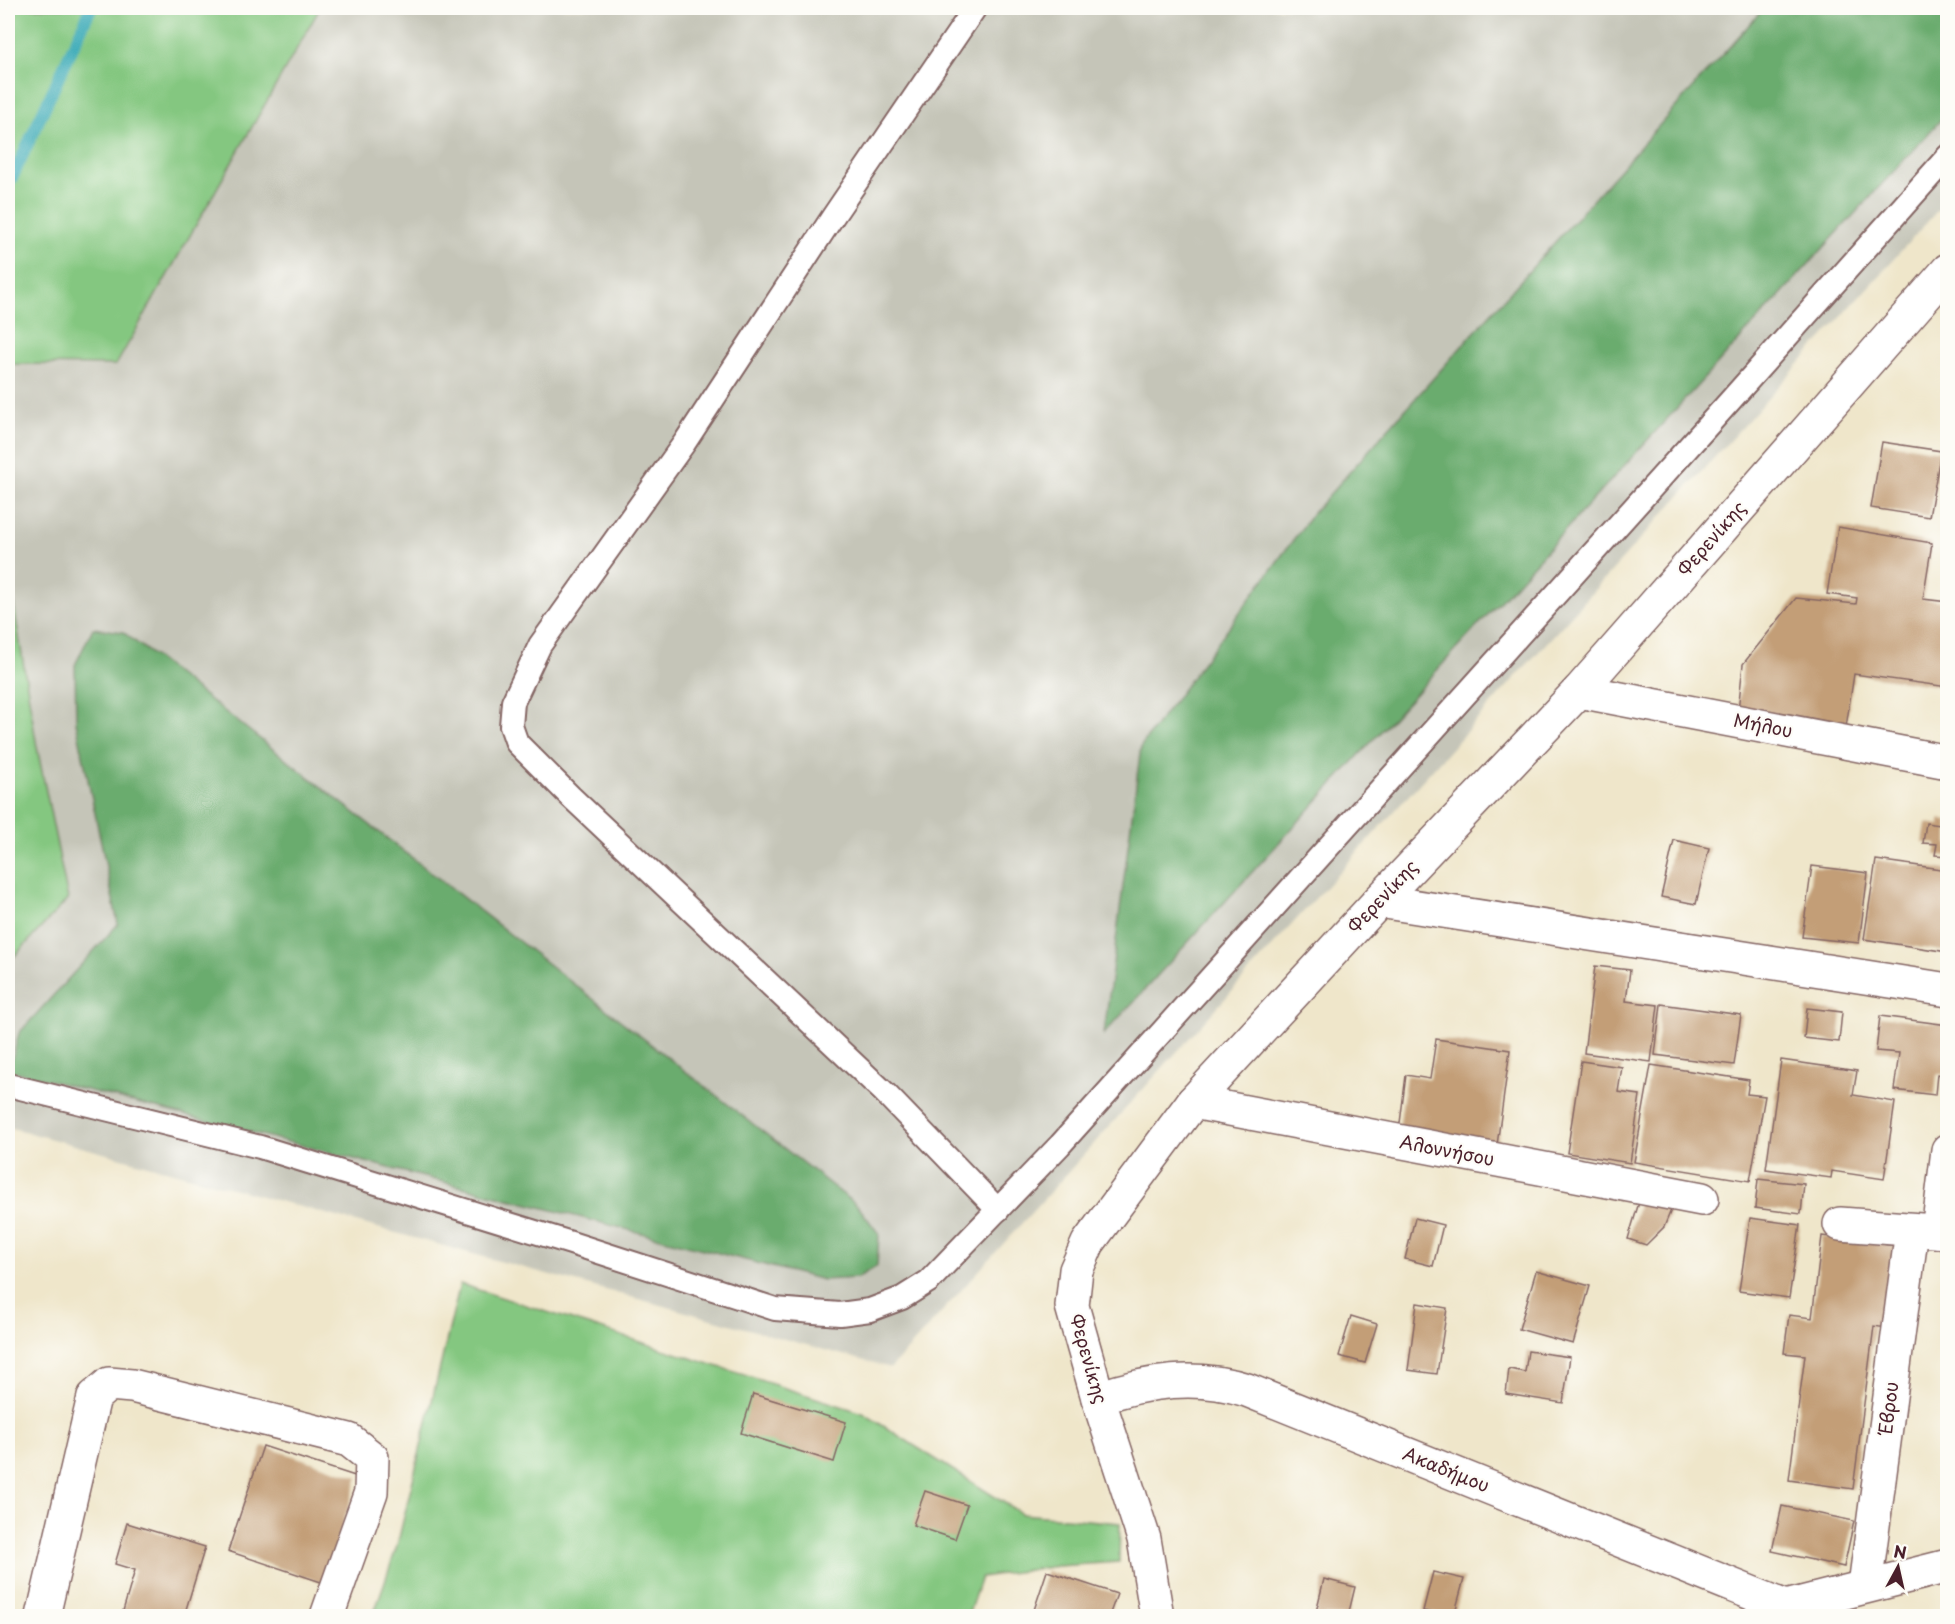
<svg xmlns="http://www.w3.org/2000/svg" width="1955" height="1624" font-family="'Playpen Sans',sans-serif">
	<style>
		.industrial { fill: #c5c5b8 }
		.green { fill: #84c780; stroke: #677356; stroke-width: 1.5 }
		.forest { fill: #6bac6e; stroke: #5a664c; stroke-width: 1.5 }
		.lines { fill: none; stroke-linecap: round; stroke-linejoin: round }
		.stream { stroke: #3aaab7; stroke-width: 12 }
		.building { fill: #c39e77 }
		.lane-casing { stroke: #846563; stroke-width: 26 }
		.street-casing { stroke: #846563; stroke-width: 36 }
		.secondary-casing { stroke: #846563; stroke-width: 36 }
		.lane { stroke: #fff; stroke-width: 22 }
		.street { stroke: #fff; stroke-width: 33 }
		.secondary { stroke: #fff; stroke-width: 33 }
		.labels { text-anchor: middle; stroke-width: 4.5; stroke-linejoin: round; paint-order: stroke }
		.street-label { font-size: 18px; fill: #4a1f2b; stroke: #fdfcf7 }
	</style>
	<rect width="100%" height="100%" fill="#fdfcf7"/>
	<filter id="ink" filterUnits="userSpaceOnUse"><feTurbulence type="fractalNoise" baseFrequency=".0167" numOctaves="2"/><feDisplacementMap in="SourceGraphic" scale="12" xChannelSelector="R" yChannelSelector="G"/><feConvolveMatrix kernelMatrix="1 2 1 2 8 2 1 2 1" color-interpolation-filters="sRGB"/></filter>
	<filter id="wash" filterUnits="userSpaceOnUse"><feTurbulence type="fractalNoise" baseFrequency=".008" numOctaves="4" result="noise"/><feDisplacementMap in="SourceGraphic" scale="24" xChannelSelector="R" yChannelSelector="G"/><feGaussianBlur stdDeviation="1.35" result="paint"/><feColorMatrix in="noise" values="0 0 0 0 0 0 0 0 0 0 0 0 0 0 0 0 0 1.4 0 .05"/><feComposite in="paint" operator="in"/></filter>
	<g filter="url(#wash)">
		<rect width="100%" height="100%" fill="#efe6ca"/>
		<!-- industrial -->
		<path class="industrial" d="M8 8H1947V200L891 1368 8 1127Z"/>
		<!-- green -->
		<g class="green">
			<path d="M8 8H320L116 365 13 364 8 359Z"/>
			<path d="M8 569 37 747 68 899 8 963Z"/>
			<path d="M460 1284 863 1413 1022 1514 1120 1523 1119 1562 1057 1566 981 1577 968 1616H373L397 1546Z"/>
		</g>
		<!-- forest -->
		<g class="forest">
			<path d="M1764 8H1947V113L1104 1034 1141 746 1313 513Z"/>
			<path d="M93 628 123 632 858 1206 879 1234 877 1266 857 1278 823 1280 9 1070 19 1033 118 924 76 722 75 665Z"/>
		</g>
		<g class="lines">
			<!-- stream -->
			<path class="stream" d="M8 183 13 176 91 8"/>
		</g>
		<g id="blocks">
			<!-- building -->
			<g class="building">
				<path d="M1882 442 1941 451 1929 517 1871 508Z"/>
				<path d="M1838 527 1932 543 1923 599 1948 602V687L1854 674 1846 727 1738 711 1743 664 1796 598 1856 604 1857 598 1827 594Z"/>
				<path d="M1940 819 1948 820V856L1935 855 1937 844 1923 843 1926 823 1940 825Z"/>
				<path d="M1674 840 1709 848 1696 904 1661 897Z"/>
				<path d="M1876 860 1948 870V952L1864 939Z"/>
				<path d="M1812 866 1868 873 1859 943 1802 937Z"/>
				<path d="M1595 966 1630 970 1626 1001 1658 1005 1651 1062 1584 1053Z"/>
				<path d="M1661 1004 1741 1015 1734 1065 1655 1055Z"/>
				<path d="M1807 1008 1842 1012 1839 1042 1804 1038Z"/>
				<path d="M1880 1016 1948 1025V1075L1937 1074 1935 1095 1894 1090 1899 1053 1876 1051Z"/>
				<path d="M1436 1039 1510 1050 1497 1145 1399 1131 1406 1075 1430 1079Z"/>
				<path d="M1781 1060 1857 1071 1853 1095 1895 1102 1884 1179 1832 1171 1831 1178 1766 1169Z"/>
				<path d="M1581 1061 1622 1067 1618 1092 1640 1095 1630 1163 1567 1153Z"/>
				<path d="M1651 1065 1749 1080 1747 1094 1765 1096 1750 1181 1634 1162Z"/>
				<path d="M1758 1179 1804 1184 1801 1214 1755 1208Z"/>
				<path d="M1640 1199 1671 1210 1664 1227 1646 1245 1628 1239Z"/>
				<path d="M1415 1218 1443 1225 1433 1266 1405 1259Z"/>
				<path d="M1750 1218 1800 1225 1789 1298 1739 1291Z"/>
				<path d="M1822 1236 1904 1247 1893 1329 1874 1326 1853 1489 1789 1480 1805 1355 1784 1353 1789 1315 1812 1318Z"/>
				<path d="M1536 1271 1590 1286 1573 1344 1519 1329Z"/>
				<path d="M1417 1303 1447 1308 1437 1374 1408 1370Z"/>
				<path d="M1351 1316 1377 1324 1365 1363 1339 1356Z"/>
				<path d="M1528 1351 1570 1357 1563 1403 1506 1394 1509 1369 1525 1372Z"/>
				<path d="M753 1394 846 1422 834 1462 741 1433Z"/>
				<path d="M263 1446 358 1477 324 1583 228 1551Z"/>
				<path d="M925 1491 967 1505 955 1539 913 1525Z"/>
				<path d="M1782 1506 1854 1521 1844 1567 1772 1551Z"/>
				<path d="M127 1523 205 1547 184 1616H141L123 1611 135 1570 115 1564Z"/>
				<path d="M1047 1571 1117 1594 1109 1616H1032Z"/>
				<path d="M1433 1572 1464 1579 1454 1616 1423 1611Z"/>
				<path d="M1324 1579 1355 1587 1348 1616H1315Z"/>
			</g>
		</g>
	</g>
	<g filter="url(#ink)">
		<use href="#blocks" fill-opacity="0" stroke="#846563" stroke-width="1.5"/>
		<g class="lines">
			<!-- lane casing -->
			<g class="lane-casing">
				<g id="lane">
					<path d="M975 8 834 215 685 442 540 645 513 702 511 726 517 743 571 797 884 1092 998 1210"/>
					<path d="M8 1085 260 1147 571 1243 775 1309 840 1314 870 1310 902 1298 929 1281 1060 1145 1729 402 1948 156"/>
				</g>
			</g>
			<!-- street casing -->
			<g class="street-casing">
				<g id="street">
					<path d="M1579 691 1948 762"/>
					<path d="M1379 901 1948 990"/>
					<path d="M1193 1102 1702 1199"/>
					<path d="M1840 1224 1948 1232"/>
					<path d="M1938 1231 1948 1150"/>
					<path d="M1098 1398C1148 1381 1196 1374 1247 1390L1786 1607"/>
					<path d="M1865 1586 1912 1230"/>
					<path d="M43 1616 94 1397 109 1384 132 1386 349 1440 372 1458 371 1492 327 1616"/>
					<path d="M1157 1616 1144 1539 1098 1398 1072 1306 1076 1270 1088 1243 1193 1102 1379 901 1579 691 1948 270"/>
				</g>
			</g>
			<!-- secondary casing -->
			<g class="secondary-casing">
				<path id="secondary" d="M1763 1616 1786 1607 1948 1566"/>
			</g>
			<!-- lane -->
			<use href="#lane" class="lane"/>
			<!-- street -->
			<use href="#street" class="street"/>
			<!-- secondary -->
			<use href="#secondary" class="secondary"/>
		</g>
	</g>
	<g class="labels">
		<!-- street labels -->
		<g class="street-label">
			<text transform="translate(1712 539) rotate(-49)" y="6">Φερενίκης</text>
			<text transform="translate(1763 726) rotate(11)" y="6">Μήλου</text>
			<text transform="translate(1383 897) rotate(-47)" y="6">Φερενίκης</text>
			<text transform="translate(1447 1151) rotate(11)" y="6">Αλοννήσου</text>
			<text transform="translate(1088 1359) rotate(74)" y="6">Φερενίκης</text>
			<text transform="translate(1889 1408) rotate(-83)" y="6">Έβρου</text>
			<text transform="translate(1446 1470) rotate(22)" y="6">Ακαδήμου</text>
		</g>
	</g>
	<!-- margin -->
	<rect width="1955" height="1624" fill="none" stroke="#fdfcf7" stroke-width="30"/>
	<!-- north arrow -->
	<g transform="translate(1898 1567) rotate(8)" stroke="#fdfcf7" stroke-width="4.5" paint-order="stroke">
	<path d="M0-4.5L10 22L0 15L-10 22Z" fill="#4a1f2b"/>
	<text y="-9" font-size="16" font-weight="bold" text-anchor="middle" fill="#4a1f2b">N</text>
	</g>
</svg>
